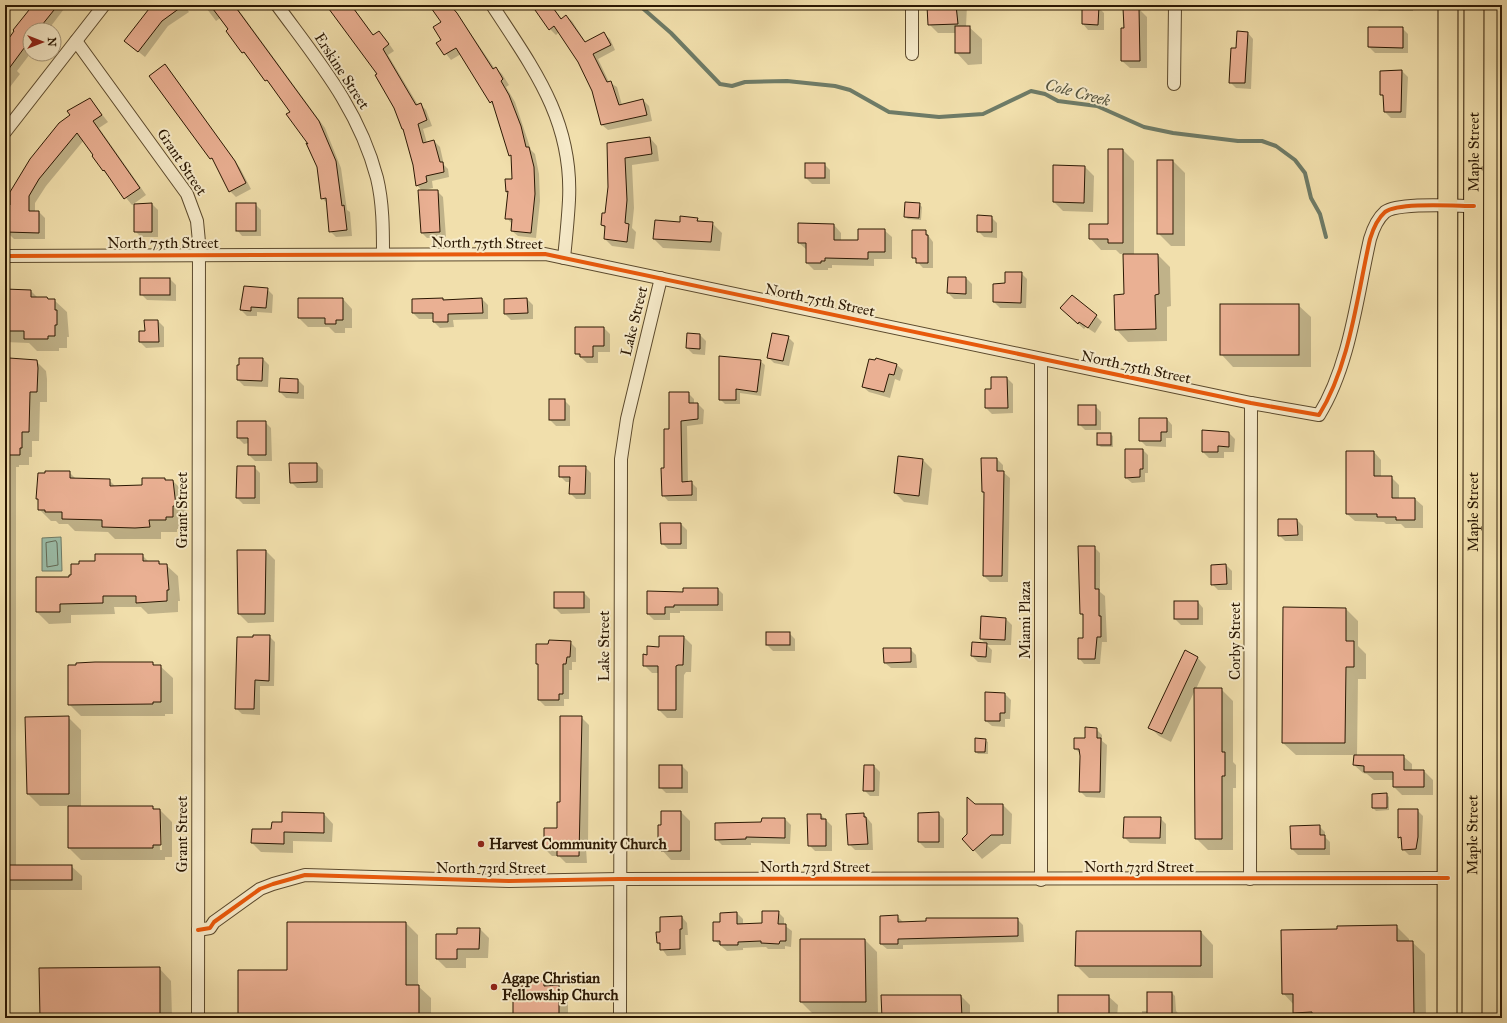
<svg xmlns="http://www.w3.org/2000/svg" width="1507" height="1023" font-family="'IM FELL Great Primer',serif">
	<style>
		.water { fill: #9bbda9; stroke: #6e7b67 }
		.shadow { fill: #0003; fill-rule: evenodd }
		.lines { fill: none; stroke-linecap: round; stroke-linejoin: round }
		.shore { stroke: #636a56; stroke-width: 1 }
		.stream { stroke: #6e7b67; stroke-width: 4 }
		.building { fill: #eab093; stroke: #2b1803 }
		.minor-casing { stroke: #5c4a2d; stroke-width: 14 }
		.primary-casing { stroke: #2b1803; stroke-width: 21 }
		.minor { stroke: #f6eac9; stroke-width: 12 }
		.primary { stroke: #f1dfac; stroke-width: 19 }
		.cycleway-casing { stroke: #f6eac9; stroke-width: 6 }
		.cycleway { stroke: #e8590c; stroke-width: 4 }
		.poi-dot { fill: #8f2418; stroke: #f6eac9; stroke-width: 1.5 }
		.labels { text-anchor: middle; stroke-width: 4; stroke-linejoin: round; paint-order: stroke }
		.street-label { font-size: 15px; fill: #2b1803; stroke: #f6eac9 }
		.poi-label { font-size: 15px; font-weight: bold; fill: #2b1803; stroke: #f6eac9; text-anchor: start }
		.water-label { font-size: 16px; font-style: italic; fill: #52523d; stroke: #f6eac9 }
	</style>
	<rect width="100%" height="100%" fill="#f1dfac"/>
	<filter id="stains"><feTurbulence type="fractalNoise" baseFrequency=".005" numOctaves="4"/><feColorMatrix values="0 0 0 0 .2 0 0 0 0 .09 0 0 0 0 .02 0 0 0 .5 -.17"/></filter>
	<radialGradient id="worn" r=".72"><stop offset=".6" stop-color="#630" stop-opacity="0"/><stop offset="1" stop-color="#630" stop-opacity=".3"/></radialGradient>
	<!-- water -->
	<path class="water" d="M61 537 62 571H42V538Z"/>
	<!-- shadow -->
	<g class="shadow">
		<path d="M34 5H67L48 30H30V54L17 71 20 74 10 87 6 84 5 86V46Z"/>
		<path d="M151 5H184L189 12 168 26 145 57 125 41 152 6Z"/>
		<path d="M204 5H235L325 128 341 168 347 210 350 212 352 236 336 237 330 231 328 204 322 198 318 167 311 146 291 112 272 86 243 52 220 18 216 21Z"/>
		<path d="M328 5H354L352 6 374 36 379 32 385 38 394 51 388 55 418 105 420 104 426 110 432 126 423 129 427 143 434 141 440 147 444 165 448 169 449 177 432 181 433 188 424 190 437 191 443 197 446 237 427 238 421 232 422 191 417 185 414 165 405 132 378 75Z"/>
		<path d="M431 5H451L495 69 496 68 502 74 509 85 506 87 515 102 531 150 535 154 539 174 540 201 536 238 518 236 512 231 513 225 507 218 509 193 507 191 513 180 512 157 495 107 490 102 461 54 451 60 438 44 443 40 442 22Z"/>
		<path d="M533 5H551L562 19 566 16 572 21 586 43 604 34 610 39 615 50 598 59 609 82 617 87 622 105 643 100 649 106 652 121 608 130 602 125 593 91 578 61 559 32 556 35 550 29Z"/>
		<path d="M931 5H967L966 27H969L982 39V64L968 65 956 52V33H938L929 24Z"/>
		<path d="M1119 5H1141V11L1147 17V68H1130L1122 61 1124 10Z"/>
		<path d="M1238 5H1253V10H1240Z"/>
		<path d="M1373 5H1413V11H1379Z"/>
		<path d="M1098 7 1104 13V30H1088L1083 24Z"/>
		<path d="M1402 28 1408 34V53H1375L1369 47Z"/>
		<path d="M1248 33 1253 39 1251 89 1236 88 1230 82 1237 49Z"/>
		<path d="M165 65 240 168 251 189 236 197 230 191 215 163 150 76Z"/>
		<path d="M1402 71 1408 77 1406 118H1391L1385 112 1384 98 1381 94V72Z"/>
		<path d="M90 99 108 122 99 128 146 195 132 205 103 170 84 140 46 186 35 203V212H39L45 218V239H14L7 232 11 206 71 115Z"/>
		<path d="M650 138 657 146 659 161 632 165 634 208 632 228 636 232 634 249 612 246 605 239 606 229 602 225 606 214 609 187 608 143Z"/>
		<path d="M1123 150 1134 161V255H1158L1170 267 1171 306 1167 307V341L1128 342 1116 329 1125 295 1124 254H1120L1116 250H1101L1090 238 1109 225Z"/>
		<path d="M1173 161 1185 173V246H1171L1158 233Z"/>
		<path d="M806 164H824L830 170V184H812L806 178Z"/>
		<path d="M1085 167 1094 176 1093 212 1063 211 1054 202Z"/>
		<path d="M152 204 158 210V237H141L135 231Z"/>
		<path d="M255 204 261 210V236H242L237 230Z"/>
		<path d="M919 204 922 207 921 220 908 219 905 217Z"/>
		<path d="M991 217 997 223V238L984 237 978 231Z"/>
		<path d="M697 219 700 222 712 223 722 233 720 251 663 248 654 239 680 223Z"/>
		<path d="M834 225 841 233V241H859L884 230 892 237V259H874V266L832 265V268H828V270H814L807 263V250L799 243Z"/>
		<path d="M925 231 933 242V268H923L913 257Z"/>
		<path d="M1021 273 1027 279 1026 308H1000L994 302 1006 284Z"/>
		<path d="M966 278 972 284V299H954L948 293Z"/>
		<path d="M141 279H170L176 285V301L147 300 141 294Z"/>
		<path d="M267 289 273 295 272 313 257 312V316H247L241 310 242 297Z"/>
		<path d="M5 290 31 291 38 298H47L50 300H54L67 312 69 337H67V348H59V351H37L29 343 5 342Z"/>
		<path d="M343 299 352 309V328H345V333H335L329 327H308L299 318Z"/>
		<path d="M482 299 488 305V319L453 320 454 327 440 328 434 322V319H419L413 313V300Z"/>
		<path d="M527 299 533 305V319L511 320 505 314Z"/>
		<path d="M1298 305 1311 317V367H1233L1221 354Z"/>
		<path d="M1067 314 1096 316 1102 322 1095 333 1086 327 1084 329Z"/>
		<path d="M158 321 164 327V347L146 348 140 342 146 332Z"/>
		<path d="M604 328 610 334V352H598V363H587L576 353Z"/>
		<path d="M700 335 706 341 705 355 693 354 687 348Z"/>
		<path d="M788 337 794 343 789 366 774 363 768 357Z"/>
		<path d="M263 359 269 365 268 387 244 386 238 380 240 366Z"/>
		<path d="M5 361H36L46 371 47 379V402H40L39 441H32V457H29V465H19V467H16V866H71L82 876V890H5Z"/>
		<path d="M760 361 765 365 761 396 740 393V404H725L720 399Z"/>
		<path d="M897 365 903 370 900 381 895 379 890 398 869 392 863 387Z"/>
		<path d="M1007 378 1013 384V413L992 414 986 408V390H992Z"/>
		<path d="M280 379 298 380 304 386V399L286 398 280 392Z"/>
		<path d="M688 393 694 399V404H698L704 410 703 424 687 426 688 483 691 482 697 488V501H668L663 495 670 430Z"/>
		<path d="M564 400 570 406V426H556L550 420Z"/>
		<path d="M1095 406 1101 412V430H1085L1079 424Z"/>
		<path d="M1167 419 1172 425V438H1166V447L1146 446 1140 440Z"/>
		<path d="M265 422 271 428 272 461H255L249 455V443L244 444 238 438Z"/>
		<path d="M1229 433 1235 439 1234 452H1224V458H1209L1203 452Z"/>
		<path d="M1110 434 1113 436V447H1101L1098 445Z"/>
		<path d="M1143 450 1148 455V473H1145V482L1132 483 1126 478Z"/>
		<path d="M1374 452 1381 460V477H1391L1399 485V499H1415L1423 506V528H1405L1401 524H1386L1384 522 1355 521 1347 514Z"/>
		<path d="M997 459 1003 465V472L1010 478 1008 582H990L984 576 985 494 983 492Z"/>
		<path d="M923 460 932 469 928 505 904 502 895 493Z"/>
		<path d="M317 464 323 470V488H297L291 482Z"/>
		<path d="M254 467 260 473V504H243L237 498Z"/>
		<path d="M585 467 591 473V499H576L570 493 571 482H566L560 476Z"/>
		<path d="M69 472 76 479 109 480 116 487 143 486 165 479 167 481H173L185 493 187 518H185V529H177V532H161V539H115L108 532 75 531 68 524H59L56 521H51L39 509V501L37 499Z"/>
		<path d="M1297 520 1303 526V541H1285L1279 535Z"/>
		<path d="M681 524 687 530V549H668L662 543Z"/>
		<path d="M1094 547 1100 553V592L1105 596 1107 642H1102L1100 664H1084L1079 658 1084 639V617L1081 614Z"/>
		<path d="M266 551 275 560 274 622 248 623 239 614Z"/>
		<path d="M142 555 149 562H159L161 565H166L178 576 180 601H178V612L148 614 141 607H114L115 614 71 615V623L49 624 37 612 70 578 96 562Z"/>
		<path d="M1226 565 1232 571V590H1218L1212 584Z"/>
		<path d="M717 588 723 594V611H680V613H670V620H654L648 614 684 593Z"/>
		<path d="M584 593 590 599V613L561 614 555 608Z"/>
		<path d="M1175 602H1198L1203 608V625H1181L1175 619Z"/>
		<path d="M1346 609 1358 621V646L1366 654V679H1358L1357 756H1403L1412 764V771H1424L1433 780V795H1402L1394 787V780H1374L1367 774 1363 773 1354 765 1355 755H1296L1283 743Z"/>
		<path d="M1006 619 1012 625 1011 645H987L992 650 991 663 978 662 972 656 986 644 981 639Z"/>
		<path d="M767 633H789L795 639V651H773L767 645Z"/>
		<path d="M269 636 275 642 274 686H260V715L242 714 236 708Z"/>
		<path d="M684 637 692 645 691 672H686L684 675 683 718H667L659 710V673H652L644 665 648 656Z"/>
		<path d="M570 642 576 648V662H572V670H569V699H564V706H545L539 700V666L537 663Z"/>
		<path d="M910 649 916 655 917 668H891L885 663Z"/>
		<path d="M1197 657 1206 667 1196 689H1221L1233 701V762L1236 765V788H1233V850H1208L1196 838 1195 690 1171 742 1159 736 1150 727Z"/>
		<path d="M153 663 155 666H160L173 678V714H165V716H81L69 704Z"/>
		<path d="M1005 694 1011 700 1010 719H1005V727L992 726 986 721Z"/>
		<path d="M68 717 81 730V807H152L155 810H160L172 822V857H165V860H81L69 848V806H40L28 794 26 718ZM159 818H161L162 850H160Z"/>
		<path d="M581 717 589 725 588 848H586L587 863H566L559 856H552L545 849 558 829 561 803Z"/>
		<path d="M1096 729 1102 735V741L1107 745 1105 798 1086 797 1080 791 1081 754 1075 749Z"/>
		<path d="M985 740 988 742V754H978L976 752Z"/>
		<path d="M682 766 688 772V793H666L660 787Z"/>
		<path d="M874 766 880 772 879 796H870L864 790Z"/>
		<path d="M1386 794 1389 797V810L1376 811 1373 808Z"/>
		<path d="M1003 805 1012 814 1011 844H1001L982 859 974 850 968 835Z"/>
		<path d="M1417 810 1423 816 1421 855H1409L1403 849V841L1399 837Z"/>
		<path d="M662 812H681L690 821V860H671L662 850V841L659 838 662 826Z"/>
		<path d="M938 813 944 819V848H925L919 842Z"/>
		<path d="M324 814 333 824 332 842 293 841V853L261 852 252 843 283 823Z"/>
		<path d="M864 814 872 824 873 850H855L849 844Z"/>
		<path d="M821 815 832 826V851H815L809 845Z"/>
		<path d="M1160 818 1166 824V844L1130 843 1124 837Z"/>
		<path d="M785 819 791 825 790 844 751 843V845H722L716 839 762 823Z"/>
		<path d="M1319 826 1325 832V837L1330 842V855H1298L1292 849 1291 827Z"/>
		<path d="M778 912 784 918V925L792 931 791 947 785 946V949H768L766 947 743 948V950L727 951 714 940 721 923 737 913 743 919V924H763Z"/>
		<path d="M897 916 904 923 1017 919 1023 925 1024 942 903 945V949H887L881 944Z"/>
		<path d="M682 917 687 923 688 935H685L686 955 667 956 658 943 661 933Z"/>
		<path d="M406 923 418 935V986L431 998V1018H239L288 971Z"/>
		<path d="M1396 926 1409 939V942H1412L1425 954 1426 1018H1300L1294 1012V1005L1283 993Z"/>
		<path d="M458 929H480L489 938 488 958H466V968H446L437 959 458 935Z"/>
		<path d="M1201 932 1213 945V978H1089L1076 965Z"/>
		<path d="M801 940H865L877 952 878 1014H813L801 1002Z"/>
		<path d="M159 968 171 981 172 1018H41Z"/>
		<path d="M544 982 549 987 559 986 568 995V1018H514L518 996 530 987Z"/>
		<path d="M1172 993 1175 996 1176 1011 1180 1015V1018H1142V1011H1148Z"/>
		<path d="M961 996 970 1005V1018H883Z"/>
		<path d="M1108 996 1118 1005 1117 1018H1059Z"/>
	</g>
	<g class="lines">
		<!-- shore -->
		<path class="shore" d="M56 541 57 543 58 565 47 567 46 543Z"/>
		<!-- stream -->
		<path class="stream" d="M639 5 671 33 720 84 732 86 745 82 787 81 835 86 850 90 889 112 939 117 983 114 1031 91 1045 94 1058 101 1097 106 1144 127 1173 133 1238 141H1262L1276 146 1295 160 1305 173 1311 198 1320 214 1326 237"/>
	</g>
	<!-- building -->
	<g class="building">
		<path d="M33 5H58L38 30H30V40L5 74V44L14 31 13 30Z"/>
		<path d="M152 5H184L162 21 138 52 124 41Z"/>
		<path d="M210 5H234L319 121 336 161 342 206 344 205 347 230 329 232 326 198 321 199 317 167 306 143 308 144 286 114 290 112 267 80 265 81 244 52 242 53 226 31 228 29Z"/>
		<path d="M326 5H351L373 35 379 31 389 44 383 49 416 105 421 103 427 120 418 124 423 143 434 140 440 162H443L444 172 426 176 427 182 416 186 413 165 403 129H402L394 108 375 75 377 74Z"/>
		<path d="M429 5H450L457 13 493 69 496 67 503 79 501 81 509 95 521 126 526 147H529L534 167 535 194 531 233 511 231 512 219H505L508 191 506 192 505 179H512L511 155 509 156 492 101 490 103 456 48 444 55 436 43 441 40 433 27 441 22Z"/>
		<path d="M542 5H551L561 19 566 15 585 42 604 32 611 45 593 54 607 82 611 81 619 105 643 99 647 115 601 125 592 91 578 62 554 26 549 30 535 10Z"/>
		<path d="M956 5 958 24 928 25 927 6Z"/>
		<path d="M1082 5 1099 6 1098 25 1082 24Z"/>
		<path d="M1123 8H1139L1140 61H1121V28H1124Z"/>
		<rect x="955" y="26" width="15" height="27"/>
		<path d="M1368 27H1403V48L1368 47Z"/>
		<path d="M1237 31 1248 32 1245 83H1229L1231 48H1236Z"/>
		<path d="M165 64 235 161 246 183 229 192 212 158 210 159 149 76Z"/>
		<path d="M1402 70 1401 112H1384L1383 95H1380V71Z"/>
		<path d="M90 98 102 115 93 121 140 188 124 199 104 170 103 171 92 156 93 155 77 133 39 179 29 196V211H39V233L6 232 7 205H10V192L30 159 59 123 70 115 67 111Z"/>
		<path d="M650 137 652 154 625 158 627 200 625 223 629 224 627 242 604 239 605 226 601 225 602 213H605L608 187 607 143Z"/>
		<path d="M1108 149H1123V243H1108V239H1089V224H1108Z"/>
		<rect x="1157" y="160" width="16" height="74"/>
		<rect x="805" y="163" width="20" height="15"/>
		<path d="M1053 165 1085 166 1084 203 1053 202Z"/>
		<path d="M418 190H438L440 232 421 233Z"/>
		<path d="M905 202 920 203 919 218 904 217Z"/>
		<path d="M152 203V232H134V204Z"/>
		<rect x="236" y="203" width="20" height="28"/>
		<path d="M977 215 992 216V232H977Z"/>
		<path d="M680 216 698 218 697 221 713 222 711 242 653 239 655 220 680 222Z"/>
		<path d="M798 223 834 224V240H858V229H885V252H868V259L825 258V261H821V263H806V243H798Z"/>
		<path d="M912 230H926V235H928V263H916V258H912Z"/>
		<path d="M1123 254H1158L1159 294 1155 295 1156 329 1115 330 1114 295 1124 294Z"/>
		<path d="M1005 272H1022L1021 303 993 302V284L1005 283Z"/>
		<path d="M948 277H966V294L947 293Z"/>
		<rect x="140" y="278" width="30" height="17"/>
		<path d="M244 286 268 288 266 308 251 307V311L240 310Z"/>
		<path d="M5 289 31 290V297H47L48 299H55V310H57V325H55V336H48V339H24V331H5Z"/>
		<path d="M1072 295 1097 315 1088 328 1079 322 1078 324 1060 308Z"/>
		<path d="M298 298H343V320H336V324H325V318H298Z"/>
		<path d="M443 298V300L482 298 483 313 448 314V322H433V313H412V299Z"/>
		<path d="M527 298 528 313 504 314V299Z"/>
		<rect x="1220" y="304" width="79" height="51"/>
		<path d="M144 320H158L159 342H139V331H145Z"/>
		<path d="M575 327H604V346H593V357H580V354H575Z"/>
		<path d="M687 333 700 334V349L686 348Z"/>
		<path d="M772 333 789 336 783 361 767 358Z"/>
		<path d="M719 356 761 360 757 392 736 389V400H719Z"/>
		<path d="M9 358 37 360 38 368 37 392H30L29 432H22V448H20V455H5V360H9Z"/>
		<path d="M239 358H263L262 381 237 380V365H239Z"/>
		<path d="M876 358 897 364 894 375 889 374 884 392 862 387 869 359 875 360Z"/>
		<path d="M991 377H1007L1008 408H985V389H991Z"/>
		<path d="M280 378 298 379V393L279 392Z"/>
		<path d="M669 392H689V403H698V419L681 421 682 482 692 481V495L662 496 661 468H664V429H669Z"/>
		<rect x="549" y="399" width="16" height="21"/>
		<rect x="1078" y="405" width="18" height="20"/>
		<path d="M1139 418H1167V432H1161V441H1139Z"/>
		<path d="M237 421H266V455H248V438H237Z"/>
		<path d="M1202 430 1229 432V447L1218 446V452H1202Z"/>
		<rect x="1097" y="433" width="14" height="12"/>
		<path d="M1125 449H1143V469H1140V477L1125 478Z"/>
		<path d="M1346 451H1374V476H1392V498H1415V520H1396V517H1377V514H1346Z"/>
		<path d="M898 456 923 459 919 496 894 493Z"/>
		<path d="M981 458H997V471H1004L1002 576H983L984 492H982Z"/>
		<path d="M289 463H317V482L290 483Z"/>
		<path d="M237 466H255V498H236Z"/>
		<path d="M559 466H586L585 494H569L570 477H559Z"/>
		<path d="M45 471H70V478L110 479V486L142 485V478H165V480H173L176 506H173V517H166V520H149L150 527 135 528 102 527V520L62 519V512H45V510H38V499H36L38 473H45Z"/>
		<path d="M1278 519H1297L1298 535 1278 536Z"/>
		<path d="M660 523H681V544H661Z"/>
		<path d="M1078 546H1095V589H1099V616H1101V637H1097L1095 659H1078V638H1083V614H1080Z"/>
		<path d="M237 550H266L265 614H238Z"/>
		<path d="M95 554H143V561H159V564H167L169 590H167V601L136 603V596H103V603L60 604V612H36V577H69V575H71V564H79V561H95Z"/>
		<path d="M1226 564 1227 584 1211 585V565Z"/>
		<path d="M683 588H718V605H674V607H665V614H647V591L683 592Z"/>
		<rect x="554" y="592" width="30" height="16"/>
		<rect x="1174" y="601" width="24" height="18"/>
		<path d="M1283 607 1346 608V641H1354V667H1346L1345 743H1282Z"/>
		<path d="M981 616 1006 618 1005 640 980 639Z"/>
		<rect x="766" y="632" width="24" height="13"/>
		<path d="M253 635H270L269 681 255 680 254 709H235L237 637H253Z"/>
		<path d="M659 636H684L683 665H678L676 666V710H658V666H643V654L647 655V646L659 647Z"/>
		<path d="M549 640 571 641 570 657H567L566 664H563V694H559V700H538V664H536V644H548Z"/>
		<path d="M972 642 987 643 986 657 971 656Z"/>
		<path d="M883 648H911V662L884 663Z"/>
		<path d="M1185 650 1198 657 1162 734 1148 728Z"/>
		<path d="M95 662H153V665H161V702H153V704L68 705V665H76V663Z"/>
		<path d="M1194 688H1222V752H1225V776H1222V839H1195Z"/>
		<path d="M985 692 1005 693V713H1000V721H985Z"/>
		<path d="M69 716V794H27L25 717Z"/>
		<path d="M560 716H582L579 856H557V849H544V828H557V802H560Z"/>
		<path d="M1085 727 1097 728V738H1101L1100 792H1079L1080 756 1079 749H1074V738H1085Z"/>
		<path d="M975 738 986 739 985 752H975Z"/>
		<path d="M1354 755H1404V770H1424V787H1393V772H1364V766L1353 765Z"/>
		<rect x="659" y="765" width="23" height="23"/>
		<path d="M864 765H874V791H863Z"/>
		<path d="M1387 793V808H1372V794Z"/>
		<path d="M967 797 975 804H1003V835H991L973 851 962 839 967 834Z"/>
		<path d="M68 806H153V809H160L161 845H153V848H68Z"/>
		<path d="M1398 809H1418V837L1416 849 1402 850 1401 837 1398 838Z"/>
		<path d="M661 811H681V851H661V838H658V825H661Z"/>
		<path d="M282 812 324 813V833L284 832V844L251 843 252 829H271L272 822H282Z"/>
		<path d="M939 812V842H918V813Z"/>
		<path d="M864 813V817H866L868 844 848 845 846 814Z"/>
		<path d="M807 814H821V819H826V846H808Z"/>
		<path d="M1124 817H1161L1160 838H1123Z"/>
		<path d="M762 818H785V838L746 837V839L715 840V823L761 822Z"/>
		<path d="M1320 825V835H1325V849H1291L1290 826Z"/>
		<rect x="5" y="865" width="67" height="15"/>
		<path d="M762 911H779L778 924H786V941H780L779 944 761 943V941L738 942V945H720V941H713V922H720V913L737 912V924L762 923Z"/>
		<path d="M898 915V922L926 921V918H1018V936L898 939V944H880V916Z"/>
		<path d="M682 916V929H680V949L660 950V943H657L656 932H660V917Z"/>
		<path d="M287 922H406V985H419V1016H407V1018H238V970H287Z"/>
		<path d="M1397 925V941H1413L1414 1018H1312V1012L1293 1013V994H1282L1281 930 1337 929V926Z"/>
		<path d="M457 928H480L479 949H457V959H436V934H457Z"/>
		<path d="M1076 931H1201V966H1075Z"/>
		<path d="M800 939H865L866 1002H800Z"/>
		<path d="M160 967V1018H40L39 968Z"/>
		<path d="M529 981H544V986L559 985V1018H513V995H517V986H529Z"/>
		<rect x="1147" y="992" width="25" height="26"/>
		<path d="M881 995H961L962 1018H882Z"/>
		<rect x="1058" y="995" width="51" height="23"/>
	</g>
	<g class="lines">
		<!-- minor casing -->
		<g class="minor-casing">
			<g id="minor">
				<path d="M277 5C318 61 359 109 377 178 383 203 383 229 383 254"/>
				<path d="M492 5C533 68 573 120 569 200 568 219 566 239 564 258"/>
				<path d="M76 41 187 194 197 221 199 242 198 1018"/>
				<path d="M912 54V5"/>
				<path d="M1174 84 1175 5"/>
				<path d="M5 132 104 5"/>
				<path d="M5 256 545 254 1251 403 1319 415C1350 365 1357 296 1370 239 1373 229 1377 219 1385 212 1399 202 1455 206 1474 206"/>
				<path d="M1041 359V880"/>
				<path d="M1250 879 1251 403"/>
				<path d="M198 930 210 928 214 922 260 889 273 884 305 875 509 881 619 879 1448 878"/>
				<path d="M620 1018 621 459 627 419 661 278"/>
			</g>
		</g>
		<!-- primary casing -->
		<g class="primary-casing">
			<g id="primary">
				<path d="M1447 1018 1448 5"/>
				<path id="s1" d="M1472 1018 1474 5"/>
			</g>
		</g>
		<!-- minor -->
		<use href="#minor" class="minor"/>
		<!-- primary -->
		<use href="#primary" class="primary"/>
		<!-- cycleway casing -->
		<g class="cycleway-casing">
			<g id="cycleway">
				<path d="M5 256 545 254 1251 403 1319 415C1350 365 1357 296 1370 239 1373 229 1377 219 1385 212 1399 202 1455 206 1474 206"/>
				<path d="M198 930 210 928 214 922 260 889 273 884 305 875 509 881 619 879 1448 878"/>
			</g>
		</g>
		<!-- cycleway -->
		<use href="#cycleway" class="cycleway"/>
	</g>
	<!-- markers -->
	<g class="poi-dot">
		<circle cx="481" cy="844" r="4"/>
		<circle cx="494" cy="987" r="4"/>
	</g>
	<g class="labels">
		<!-- street labels -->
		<g class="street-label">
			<text transform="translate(342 71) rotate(57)" y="5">Erskine Street</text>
			<text dy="5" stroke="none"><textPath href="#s1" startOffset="866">Maple Street</textPath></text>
			<text transform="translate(182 162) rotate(56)" y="5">Grant Street</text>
			<text x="163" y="248">North 75th Street</text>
			<text transform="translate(487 243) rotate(1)" y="5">North 75th Street</text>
			<text transform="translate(820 300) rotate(12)" y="5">North 75th Street</text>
			<text transform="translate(634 321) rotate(-76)" y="5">Lake Street</text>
			<text transform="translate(1136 367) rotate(12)" y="5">North 75th Street</text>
			<text transform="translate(182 510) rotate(-90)" y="5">Grant Street</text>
			<text dy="5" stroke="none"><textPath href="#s1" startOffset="506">Maple Street</textPath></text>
			<text transform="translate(1025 620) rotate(-90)" y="5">Miami Plaza</text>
			<text transform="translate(1235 641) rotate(-90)" y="5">Corby Street</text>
			<text transform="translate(604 646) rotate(-90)" y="5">Lake Street</text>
			<text transform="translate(182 834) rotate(-90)" y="5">Grant Street</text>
			<text dy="5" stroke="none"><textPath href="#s1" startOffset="183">Maple Street</textPath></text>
			<text x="815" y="872">North 73rd Street</text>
			<text x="1139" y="872">North 73rd Street</text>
			<text x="491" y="873">North 73rd Street</text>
		</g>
		<!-- poi labels -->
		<g class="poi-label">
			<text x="489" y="849">Harvest Community Church</text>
			<text x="502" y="983">Agape Christian<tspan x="502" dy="17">Fellowship Church</tspan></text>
		</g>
		<!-- water labels -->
		<g class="water-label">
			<text transform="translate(1078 92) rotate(15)" y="6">Cole Creek</text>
		</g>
	</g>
	<!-- margin -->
	<rect width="1507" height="1023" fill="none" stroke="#f1dfac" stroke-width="20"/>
	<rect x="6" y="6" width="1495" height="1011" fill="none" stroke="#2b1803" stroke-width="2"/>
	<rect x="10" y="10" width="1487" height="1003" fill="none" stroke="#2b1803"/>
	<!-- north arrow -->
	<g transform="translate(42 42) rotate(90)"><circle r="19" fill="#f6eac9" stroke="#a5967a"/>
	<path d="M0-3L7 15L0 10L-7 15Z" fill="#8f2418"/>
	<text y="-6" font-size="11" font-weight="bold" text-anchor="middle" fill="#2b1803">N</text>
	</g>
	<rect width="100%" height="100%" filter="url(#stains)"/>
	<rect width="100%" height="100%" fill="url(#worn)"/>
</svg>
